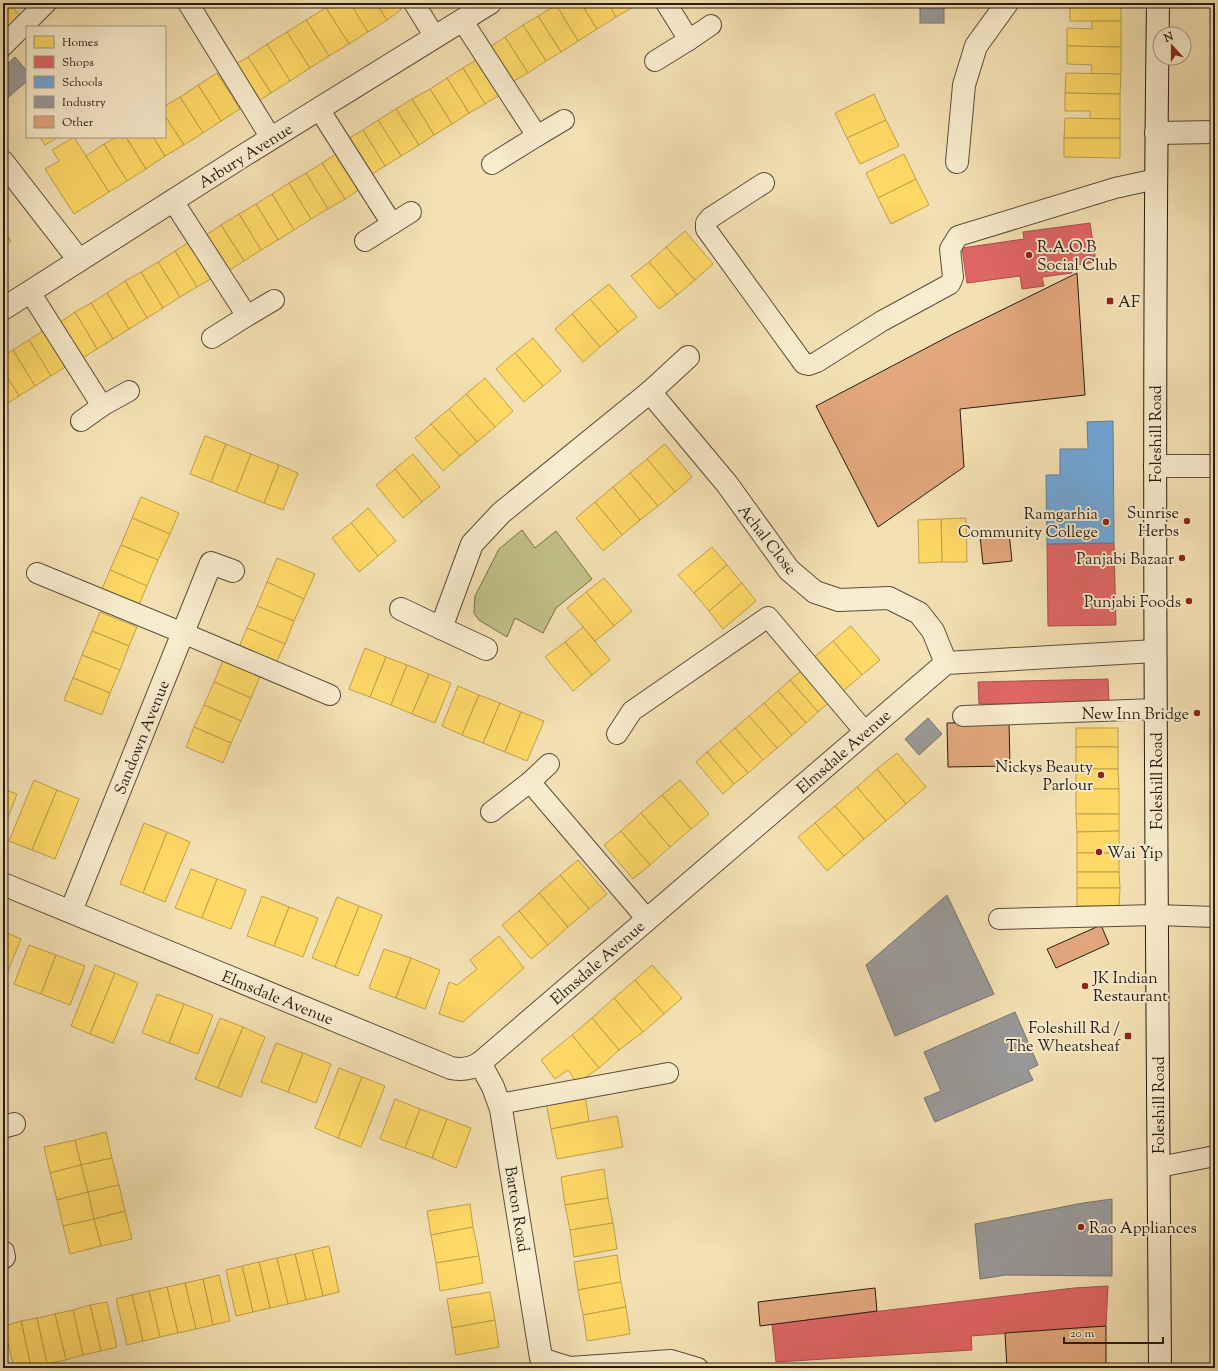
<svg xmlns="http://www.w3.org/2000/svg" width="1218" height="1371" font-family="'Sorts Mill Goudy',serif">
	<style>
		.green { fill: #c2c188; stroke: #756e4e }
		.homes { fill: #ffd966; stroke: #bea04d }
		.shops { fill: #e06666; stroke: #a9504d }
		.schools { fill: #6fa8dc; stroke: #5a7ea0 }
		.industry { fill: #999; stroke: #777471 }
		.building { fill: #e2a77c; stroke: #281c14 }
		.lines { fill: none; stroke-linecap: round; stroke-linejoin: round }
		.lane-casing { stroke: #5b4d3c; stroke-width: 22 }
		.street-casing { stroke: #5b4d3c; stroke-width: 24 }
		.secondary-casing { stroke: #281c14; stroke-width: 24 }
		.lane { stroke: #f8ecce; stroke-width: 20 }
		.street { stroke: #f8ecce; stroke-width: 22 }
		.secondary { stroke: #f8ecce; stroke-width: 22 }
		.poi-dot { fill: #8f2418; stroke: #f8ecce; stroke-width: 1.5 }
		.labels { text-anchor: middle; stroke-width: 4; stroke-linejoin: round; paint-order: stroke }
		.street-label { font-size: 16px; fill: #281c14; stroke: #f8ecce }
		.poi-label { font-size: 16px; fill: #281c14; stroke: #f8ecce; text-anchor: end }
	</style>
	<rect width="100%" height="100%" fill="#f4e1b3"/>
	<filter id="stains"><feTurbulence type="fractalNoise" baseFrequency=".005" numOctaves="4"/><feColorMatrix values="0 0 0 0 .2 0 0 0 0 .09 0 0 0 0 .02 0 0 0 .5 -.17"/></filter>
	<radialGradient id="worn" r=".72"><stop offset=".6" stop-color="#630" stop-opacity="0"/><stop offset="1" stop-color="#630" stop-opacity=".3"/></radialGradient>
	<!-- green -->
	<path class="green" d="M522 530 535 548 556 531 592 579 556 608 543 633 515 618 507 637 479 620 474 613 475 596 499 549Z"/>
	<!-- homes -->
	<g class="homes">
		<path d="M3 3 9 4 3 10Z"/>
		<path d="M333 3H350L368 32 349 44 326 8Z"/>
		<path d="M350 3H376L387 20 368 32Z"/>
		<path d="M376 3H397L401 10 387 20Z"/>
		<path d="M559 3H581L597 29 578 41 556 5Z"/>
		<path d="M581 3H608L616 17 597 29Z"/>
		<path d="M608 3H633L635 6 616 17Z"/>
		<rect x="1070" y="3" width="51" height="18"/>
		<path d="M9 4 21 16 3 34V10Z"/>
		<path d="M556 5 578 41 561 52 538 16Z"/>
		<path d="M326 8 349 44 329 56 306 20Z"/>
		<path d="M538 16 561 52 546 61 523 25Z"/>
		<path d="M306 20 329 56 310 68 287 32Z"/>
		<path d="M1092 21H1121V47L1067 46V28L1092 29Z"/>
		<path d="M523 25 546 61 528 73 505 37Z"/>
		<path d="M287 32 310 68 290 81 267 44Z"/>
		<path d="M505 37 528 73 512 82 490 47Z"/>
		<path d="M267 44 290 81 271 93 248 57Z"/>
		<path d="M1067 46 1121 47V74H1091L1092 65 1067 64Z"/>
		<path d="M248 57 271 93 257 102 234 65Z"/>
		<path d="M479 58 501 94 485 104 463 68Z"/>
		<path d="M463 68 485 104 469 113 447 78Z"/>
		<path d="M217 73 240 109 221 121 198 85Z"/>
		<path d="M1066 73 1121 74 1120 94 1065 93Z"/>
		<path d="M447 78 469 113 452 124 430 89Z"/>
		<path d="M198 85 221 121 203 133 180 97Z"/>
		<path d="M430 89 452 124 434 135 412 99Z"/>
		<path d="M1065 93 1120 94V119H1090V111H1065Z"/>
		<path d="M874 94 886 120 847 138 835 113Z"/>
		<path d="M180 97 203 133 184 145 165 116V106Z"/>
		<path d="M412 99 434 135 419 145 396 109Z"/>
		<path d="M396 109 419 145 401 156 378 120Z"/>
		<path d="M165 116 184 145 165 156 153 137H165Z"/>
		<path d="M1065 118 1120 119V138H1064Z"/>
		<path d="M378 120 401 156 385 166 363 130Z"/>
		<path d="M886 120 899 146 860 164 847 138Z"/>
		<path d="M363 130 385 166 369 176 346 140Z"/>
		<path d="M40 137H58L45 145Z"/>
		<path d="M74 137 109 192 74 214 45 169 59 161 52 150Z"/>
		<path d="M116 137H126L146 169 127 181 104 144Z"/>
		<path d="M126 137H153L165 156 146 169Z"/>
		<path d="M1064 138H1120V158L1064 157Z"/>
		<path d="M104 144 127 181 109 192 86 156Z"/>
		<path d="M338 153 360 189 345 199 322 163Z"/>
		<path d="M904 154 916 179 878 198 866 173Z"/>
		<path d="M322 163 345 199 328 209 306 173Z"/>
		<path d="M306 173 328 209 311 219 289 183Z"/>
		<path d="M916 179 929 205 891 224 878 198Z"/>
		<path d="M289 183 311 219 294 230 272 194Z"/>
		<path d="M272 194 294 230 278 240 256 204Z"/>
		<path d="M256 204 278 240 261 250 239 214Z"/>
		<path d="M239 214 261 250 244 261 221 225Z"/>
		<path d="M221 225 244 261 228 271 206 235Z"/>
		<path d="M3 229 11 241 3 247Z"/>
		<path d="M685 231 713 264 695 280 666 247Z"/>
		<path d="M191 241 214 277 197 287 175 251Z"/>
		<path d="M666 247 695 280 677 295 649 262Z"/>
		<path d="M175 251 197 287 180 297 158 262Z"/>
		<path d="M158 262 180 297 163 308 141 272Z"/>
		<path d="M649 262 677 295 659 309 631 276Z"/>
		<path d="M141 272 163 308 147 318 125 281Z"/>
		<path d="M125 281 147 318 129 329 107 293Z"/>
		<path d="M609 284 637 317 618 332 590 299Z"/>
		<path d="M107 293 129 329 113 339 91 303Z"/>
		<path d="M590 299 618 332 600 347 572 314Z"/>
		<path d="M91 303 113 339 97 349 75 312Z"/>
		<path d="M75 312 97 349 81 359 59 323Z"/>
		<path d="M572 314 600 347 583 362 555 329Z"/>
		<path d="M44 330 67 366 51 376 29 340Z"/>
		<path d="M533 338 561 371 543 386 515 353Z"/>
		<path d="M29 340 51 376 35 386 13 350Z"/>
		<path d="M13 350 35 386 19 396 3 370V356Z"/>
		<path d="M515 353 543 386 524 402 496 369Z"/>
		<path d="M3 370 19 396 3 406Z"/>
		<path d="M485 378 513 411 495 427 466 394Z"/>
		<path d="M466 394 495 427 477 442 449 409Z"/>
		<path d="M449 409 477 442 460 456 431 424Z"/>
		<path d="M431 424 460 456 443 471 415 438Z"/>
		<path d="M205 436 226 444 211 482 190 474Z"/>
		<path d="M226 444 251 454 236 492 211 482Z"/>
		<path d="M665 444 692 477 675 492 647 459Z"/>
		<path d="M251 454 279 465 264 503 236 492Z"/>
		<path d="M413 454 440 487 422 502 395 469Z"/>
		<path d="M647 459 675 492 658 506 630 473Z"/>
		<path d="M279 465 298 473 283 510 264 503Z"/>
		<path d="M395 469 422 502 403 518 376 485Z"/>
		<path d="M630 473 658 506 640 520 613 487Z"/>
		<path d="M613 487 640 520 622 535 595 502Z"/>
		<path d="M141 497 179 513 170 534 132 518Z"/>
		<path d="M595 502 622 535 603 551 576 518Z"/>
		<path d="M368 508 396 541 378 556 351 523Z"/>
		<path d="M132 518 170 534 158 560 121 545Z"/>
		<path d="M966 518 967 562H942L941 519Z"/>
		<path d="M941 519 942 562 919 563 918 520Z"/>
		<path d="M351 523 378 556 359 572 332 538Z"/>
		<path d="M121 545 158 560 147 586 110 570Z"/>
		<path d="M712 547 727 565 694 593 678 575Z"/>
		<path d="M277 558 315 574 304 599 267 582Z"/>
		<path d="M727 565 742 583 709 611 694 593Z"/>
		<path d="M110 570 147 586 139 605 102 589Z"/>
		<path d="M604 578 632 611 614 626 586 592Z"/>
		<path d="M267 582 304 599 294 621 257 606Z"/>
		<path d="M742 583 756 601 723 629 709 611Z"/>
		<path d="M586 592 614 626 595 641 567 608Z"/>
		<path d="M257 606 294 621 285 644 247 628Z"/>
		<path d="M100 612 137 627 129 646 92 631Z"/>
		<path d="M851 626 880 660 862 675 833 641Z"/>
		<path d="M583 627 610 660 592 675 565 642Z"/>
		<path d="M247 628 285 644 276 663 239 647Z"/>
		<path d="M92 631 129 646 120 670 82 655Z"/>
		<path d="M833 641 862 675 841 693 812 659Z"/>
		<path d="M565 642 592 675 573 691 545 657Z"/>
		<path d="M365 648 386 657 370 697 349 689Z"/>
		<path d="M82 655 120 670 110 693 73 678Z"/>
		<path d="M386 657 407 665 391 705 370 697Z"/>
		<path d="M224 658 261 674 251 698 214 682Z"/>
		<path d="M407 665 429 674 412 714 391 705Z"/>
		<path d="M807 666 834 698 818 712 790 680Z"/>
		<path d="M429 674 451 683 435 723 412 714Z"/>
		<path d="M73 678 110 693 102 715 64 700Z"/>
		<path d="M790 680 818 712 806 723 778 691Z"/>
		<path d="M214 682 251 698 241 721 204 705Z"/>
		<path d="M458 686 479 695 462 735 442 726Z"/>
		<path d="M778 691 806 723 792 735 764 703Z"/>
		<path d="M479 695 500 703 483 743 462 735Z"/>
		<path d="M500 703 521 712 505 752 483 743Z"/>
		<path d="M764 703 792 735 777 748 749 716Z"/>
		<path d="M204 705 241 721 231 743 194 727Z"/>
		<path d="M521 712 544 721 527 761 505 752Z"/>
		<path d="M749 716 777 748 763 760 735 728Z"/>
		<path d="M194 727 231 743 223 763 186 747Z"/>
		<path d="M735 728 763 760 748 773 720 741Z"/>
		<rect x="1076" y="728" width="42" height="19"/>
		<path d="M720 741 748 773 734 784 707 752Z"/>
		<rect x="1076" y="747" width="42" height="22"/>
		<path d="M707 752 734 784 723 794 696 762Z"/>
		<path d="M897 753 926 787 906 804 877 769Z"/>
		<path d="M877 769 906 804 886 821 857 787Z"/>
		<path d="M1076 769H1118L1119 789H1076Z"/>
		<path d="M34 780 57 790 32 850 9 841Z"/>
		<path d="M680 780 709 814 691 829 662 795Z"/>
		<path d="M857 787 886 821 864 839 835 806Z"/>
		<path d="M3 789 17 794 3 830Z"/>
		<rect x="1076" y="789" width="43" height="25"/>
		<path d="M57 790 79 799 55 859 32 850Z"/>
		<path d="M662 795 691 829 670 847 641 813Z"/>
		<path d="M835 806 864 839 844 856 815 823Z"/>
		<path d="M641 813 670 847 650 865 621 831Z"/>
		<path d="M1076 814H1119V831L1077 832Z"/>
		<path d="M144 823 167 832 143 893 120 884Z"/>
		<path d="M815 823 844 856 827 871 798 837Z"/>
		<path d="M621 831 650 865 633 879 604 845Z"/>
		<path d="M1119 831V853H1077V832Z"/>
		<path d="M167 832 190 842 165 902 143 893Z"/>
		<rect x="1077" y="853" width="42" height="19"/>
		<path d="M578 860 607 894 589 909 560 875Z"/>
		<path d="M191 869 217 879 202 918 175 908Z"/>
		<path d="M1077 872H1119L1120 888H1077Z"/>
		<path d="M560 875 589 909 568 927 539 893Z"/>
		<path d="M217 879 246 890 231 929 202 918Z"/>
		<path d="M1077 888H1120L1119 906H1077Z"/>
		<path d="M539 893 568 927 548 945 519 911Z"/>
		<path d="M262 896 289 907 274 946 247 936Z"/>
		<path d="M337 897 359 906 335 967 312 958Z"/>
		<path d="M359 906 382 915 358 976 335 967Z"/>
		<path d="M289 907 318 918 303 957 274 946Z"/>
		<path d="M519 911 548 945 531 959 502 925Z"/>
		<path d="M3 931 21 939 3 983Z"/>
		<path d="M499 936 524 968 463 1022 439 1014 449 982 457 985 477 969 470 960Z"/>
		<path d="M29 945 56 955 41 994 14 984Z"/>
		<path d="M384 949 411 958 396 998 369 988Z"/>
		<path d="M56 955 85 966 70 1005 41 994Z"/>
		<path d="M411 958 440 970 425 1009 396 998Z"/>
		<path d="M95 965 115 973 90 1034 71 1026Z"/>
		<path d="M652 965 682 998 664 1014 635 980Z"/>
		<path d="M115 973 138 983 113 1043 90 1034Z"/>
		<path d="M635 980 664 1014 643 1032 614 998Z"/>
		<path d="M157 994 184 1004 169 1043 142 1033Z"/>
		<path d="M614 998 643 1032 619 1050 592 1018Z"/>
		<path d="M184 1004 213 1015 198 1054 169 1043Z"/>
		<path d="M220 1018 243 1027 218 1088 195 1079Z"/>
		<path d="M592 1018 619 1050 599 1068 572 1035Z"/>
		<path d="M243 1027 265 1037 241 1097 218 1088Z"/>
		<path d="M572 1035 599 1068 577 1083 568 1070 555 1079 541 1060Z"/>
		<path d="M276 1043 303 1053 288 1092 261 1082Z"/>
		<path d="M303 1053 331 1064 316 1103 288 1092Z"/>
		<path d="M339 1068 362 1077 338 1138 315 1128Z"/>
		<path d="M362 1077 385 1086 361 1147 338 1138Z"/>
		<path d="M585 1095 589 1121 551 1129 546 1102Z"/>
		<path d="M395 1099 420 1109 405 1148 380 1139Z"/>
		<path d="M420 1109 447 1119 432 1158 405 1148Z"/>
		<path d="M617 1116 623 1147 557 1159 551 1129Z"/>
		<path d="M447 1119 471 1128 456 1168 432 1158Z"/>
		<path d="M106 1132 112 1158 81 1165 75 1140Z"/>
		<path d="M75 1140 81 1165 50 1173 44 1147Z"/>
		<path d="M112 1158 119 1185 88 1192 81 1165Z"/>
		<path d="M81 1165 88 1192 57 1200 50 1173Z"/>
		<path d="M604 1169 608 1198 565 1205 561 1177Z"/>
		<path d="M119 1185 125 1211 94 1219 88 1192Z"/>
		<path d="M88 1192 94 1219 63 1226 57 1200Z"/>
		<path d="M608 1198 613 1223 570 1230 565 1205Z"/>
		<path d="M470 1204 473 1227 431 1235 427 1211Z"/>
		<path d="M125 1211 132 1239 101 1246 94 1219Z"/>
		<path d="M94 1219 101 1246 70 1254 63 1226Z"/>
		<path d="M613 1223 617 1249 574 1257 570 1230Z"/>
		<path d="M473 1227 479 1256 436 1263 431 1235Z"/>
		<path d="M329 1246 339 1292 323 1296 312 1250Z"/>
		<path d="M312 1250 323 1296 306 1300 295 1254Z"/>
		<path d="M295 1254 306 1300 288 1304 277 1258Z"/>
		<path d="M617 1255 621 1282 578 1290 574 1262Z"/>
		<path d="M479 1256 483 1283 440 1291 436 1263Z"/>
		<path d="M277 1258 288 1304 270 1308 259 1262Z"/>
		<path d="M259 1262 270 1308 253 1312 242 1266Z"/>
		<path d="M242 1266 253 1312 236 1316 226 1270Z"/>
		<path d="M219 1275 230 1321 213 1325 203 1279Z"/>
		<path d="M203 1279 213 1325 196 1329 185 1283Z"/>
		<path d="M621 1282 626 1307 583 1315 578 1290Z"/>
		<path d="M185 1283 196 1329 178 1333 167 1287Z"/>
		<path d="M167 1287 178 1333 160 1337 149 1291Z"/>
		<path d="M149 1291 160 1337 143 1341 132 1295Z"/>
		<path d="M490 1292 495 1320 452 1328 447 1299Z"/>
		<path d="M132 1295 143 1341 127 1345 116 1299Z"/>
		<path d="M107 1302 117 1347 101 1351 90 1305Z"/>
		<path d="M90 1305 101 1351 83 1355 73 1310Z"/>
		<path d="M626 1307 630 1334 587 1341 583 1315Z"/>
		<path d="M73 1310 83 1355 66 1360 55 1314Z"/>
		<path d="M55 1314 66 1360 47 1364 37 1318Z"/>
		<path d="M37 1318 47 1364 31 1367 21 1321Z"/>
		<path d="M495 1320 499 1347 456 1355 452 1328Z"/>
		<path d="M21 1321 31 1367 29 1368H14L4 1326Z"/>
	</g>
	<!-- shops -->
	<g class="shops">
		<path d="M1090 223 1096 262 1071 266 1072 273 1042 277 1044 286 1022 289 1020 276 967 283 962 248 1024 239 1023 232Z"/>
		<path d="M1114 543 1116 625 1048 626 1047 544Z"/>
		<path d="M1108 679 1109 702 979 704 978 682Z"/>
		<path d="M1108 1286 1106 1326 971 1336 972 1350 776 1362 772 1324 1074 1288Z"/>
	</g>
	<!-- schools -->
	<path class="schools" d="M1113 421 1114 543 1047 544 1046 475H1060V449H1088L1087 422Z"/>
	<!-- industry -->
	<g class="industry">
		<rect x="920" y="3" width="24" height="20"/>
		<path d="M15 57 27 71V81L4 101 3 100V68Z"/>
		<path d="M928 718 942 734 919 755 905 739Z"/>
		<path d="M947 895 994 994 895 1036 866 965Z"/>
		<path d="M1015 1012 1038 1065 1028 1070 1033 1080 935 1122 924 1098 941 1091 924 1052Z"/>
		<path d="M1112 1199V1276L1006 1275 980 1279 975 1224 1083 1203Z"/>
	</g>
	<!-- building -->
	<g class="building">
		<path d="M1077 273 1085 395 960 409 964 467 878 527 816 406 953 334Z"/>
		<path d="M1009 533 1012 561 983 564 980 536Z"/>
		<path d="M1009 722 1010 766 948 767 947 723Z"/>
		<path d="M1101 925 1109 944 1056 968 1047 949Z"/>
		<path d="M1214 1240H1215V1296Z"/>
		<path d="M875 1288 877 1311 760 1326 758 1302Z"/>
		<path d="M1106 1326V1368H1007L1005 1333Z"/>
	</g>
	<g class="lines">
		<!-- lane casing -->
		<g class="lane-casing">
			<g id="lane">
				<path d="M188 3 271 138"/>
				<path d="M414 3 435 37"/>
				<path d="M666 3 689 40 711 25"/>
				<path d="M462 20 537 136 564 120"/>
				<path d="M3 46 46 3"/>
				<path d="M655 61 689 40"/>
				<path d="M319 109 392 224 411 212"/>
				<path d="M492 164 537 136"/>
				<path d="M764 183 710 218 706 223V229L804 364 809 365 817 362 882 321 950 284 953 277 950 249 958 236 1115 188 1156 179"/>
				<path d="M173 201 247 316 274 300"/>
				<path d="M365 241 392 224"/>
				<path d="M30 292 102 406 129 391"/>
				<path d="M212 338 247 316"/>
				<path d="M81 421 102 406"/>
				<path d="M37 573 183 633 330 695"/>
				<path d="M963 716 1156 709"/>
				<path d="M617 734 632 711 768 617 865 732"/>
				<path d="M530 782 549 764"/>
				<path d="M491 812 530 782 647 919"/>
				<path d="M999 919 1156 915 1215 917"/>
				<path d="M499 1104 668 1073"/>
				<path d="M1159 1167 1215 1156"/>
				<path d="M541 1358 570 1367 671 1360 698 1368"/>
			</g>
		</g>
		<!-- street casing -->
		<g class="street-casing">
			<g id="street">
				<path d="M1156 133 1215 132"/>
				<path d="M3 162 79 260"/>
				<path d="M957 162 964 85 976 46 1007 3"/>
				<path d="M3 309 246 154 490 3"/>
				<path d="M650 392 727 484 789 570 815 592 839 600 889 598 919 613 933 631 946 663"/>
				<path d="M1155 466H1215"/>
				<path d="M401 609 441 628"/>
				<path d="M486 649 441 628 472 544 501 513 650 392 688 357"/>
				<path d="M3 884 451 1068C461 1070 471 1069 480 1063L946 663 1155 651"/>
				<path d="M71 911 211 563 233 571"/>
				<path d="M480 1063 493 1087 501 1109 541 1358"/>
				<path d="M3 1127 14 1124"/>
				<path d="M3 1252 4 1257"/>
			</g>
		</g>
		<!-- secondary casing -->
		<g class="secondary-casing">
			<path id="secondary" d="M1158 3C1152 458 1157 913 1160 1368"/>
		</g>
		<!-- lane -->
		<use href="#lane" class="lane"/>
		<!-- street -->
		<use href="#street" class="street"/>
		<!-- secondary -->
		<use href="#secondary" class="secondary"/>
	</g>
	<!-- markers -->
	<g class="poi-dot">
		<circle cx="1029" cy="255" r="4"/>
		<rect x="1106" y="297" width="8" height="8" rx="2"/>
		<circle cx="1187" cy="521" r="4"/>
		<circle cx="1106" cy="522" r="4"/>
		<circle cx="1182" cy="558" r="4"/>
		<circle cx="1189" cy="601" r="4"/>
		<circle cx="1197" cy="713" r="4"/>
		<circle cx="1101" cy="775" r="4"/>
		<circle cx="1099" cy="852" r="4"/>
		<circle cx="1085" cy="986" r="4"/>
		<rect x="1124" y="1032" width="8" height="8" rx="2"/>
		<circle cx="1081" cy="1227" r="4"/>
	</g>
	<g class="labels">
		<!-- street labels -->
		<g class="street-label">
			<text transform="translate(245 155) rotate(-32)" y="6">Arbury Avenue</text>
			<text transform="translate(1155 434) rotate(-90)" y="6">Foleshill Road</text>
			<text transform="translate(768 539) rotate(52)" y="6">Achal Close</text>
			<text transform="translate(141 737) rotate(-68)" y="6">Sandown Avenue</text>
			<text transform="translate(843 751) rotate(-41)" y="6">Elmsdale Avenue</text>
			<text transform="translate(1156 781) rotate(-90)" y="6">Foleshill Road</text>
			<text transform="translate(597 962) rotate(-41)" y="6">Elmsdale Avenue</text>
			<text transform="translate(278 997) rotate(22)" y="6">Elmsdale Avenue</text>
			<text transform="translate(1158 1105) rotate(-90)" y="6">Foleshill Road</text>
			<text transform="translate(518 1209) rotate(81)" y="6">Barton Road</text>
		</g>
		<!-- poi labels -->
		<g class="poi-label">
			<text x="1037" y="252" text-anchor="start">R.A.O.B<tspan x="1037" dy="18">Social Club</tspan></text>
			<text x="1118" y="307" text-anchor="start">AF</text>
			<text x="1179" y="518">Sunrise<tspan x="1179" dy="18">Herbs</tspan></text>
			<text x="1098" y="519">Ramgarhia<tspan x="1098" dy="18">Community College</tspan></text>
			<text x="1174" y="564">Panjabi Bazaar</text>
			<text x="1181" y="607">Punjabi Foods</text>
			<text x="1189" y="719">New Inn Bridge</text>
			<text x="1093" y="772">Nickys Beauty<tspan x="1093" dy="18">Parlour</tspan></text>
			<text x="1107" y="858" text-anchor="start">Wai Yip</text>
			<text x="1093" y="983" text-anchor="start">JK Indian<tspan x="1093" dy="18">Restaurant</tspan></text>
			<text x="1120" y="1033">Foleshill Rd /<tspan x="1120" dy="18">The Wheatsheaf</tspan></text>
			<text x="1089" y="1233" text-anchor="start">Rao Appliances</text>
		</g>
	</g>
	<!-- margin -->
	<rect width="1218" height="1371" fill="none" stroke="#f4e1b3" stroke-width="16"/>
	<rect x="4" y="4" width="1210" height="1363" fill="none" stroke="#281c14" stroke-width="2"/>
	<rect x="8" y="8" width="1202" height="1355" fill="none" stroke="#281c14"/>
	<!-- legend -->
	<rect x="26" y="26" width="140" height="112" fill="#f8ecce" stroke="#a59984"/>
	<rect x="34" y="36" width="20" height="12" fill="#ffd966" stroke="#a59984"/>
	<text x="62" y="46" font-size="12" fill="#281c14">Homes</text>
	<rect x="34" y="56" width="20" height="12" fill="#e06666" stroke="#a59984"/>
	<text x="62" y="66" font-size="12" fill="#281c14">Shops</text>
	<rect x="34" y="76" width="20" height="12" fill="#6fa8dc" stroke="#a59984"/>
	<text x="62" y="86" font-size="12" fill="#281c14">Schools</text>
	<rect x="34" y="96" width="20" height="12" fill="#999999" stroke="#a59984"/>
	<text x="62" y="106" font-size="12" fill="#281c14">Industry</text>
	<rect x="34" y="116" width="20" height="12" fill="#e2a77c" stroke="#a59984"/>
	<text x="62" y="126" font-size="12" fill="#281c14">Other</text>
	<!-- north arrow -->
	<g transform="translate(1172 46) rotate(339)"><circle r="19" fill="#f8ecce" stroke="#a59984"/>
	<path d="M0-3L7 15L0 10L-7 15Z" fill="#8f2418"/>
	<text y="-6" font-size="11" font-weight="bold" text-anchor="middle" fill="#281c14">N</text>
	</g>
	<!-- scale -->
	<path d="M1064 1337v6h99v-6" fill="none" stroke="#281c14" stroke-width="2"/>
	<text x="1070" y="1337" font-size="12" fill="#281c14" stroke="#f8ecce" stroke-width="3" paint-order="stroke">20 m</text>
	<rect width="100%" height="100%" filter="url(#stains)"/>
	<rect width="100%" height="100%" fill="url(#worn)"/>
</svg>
